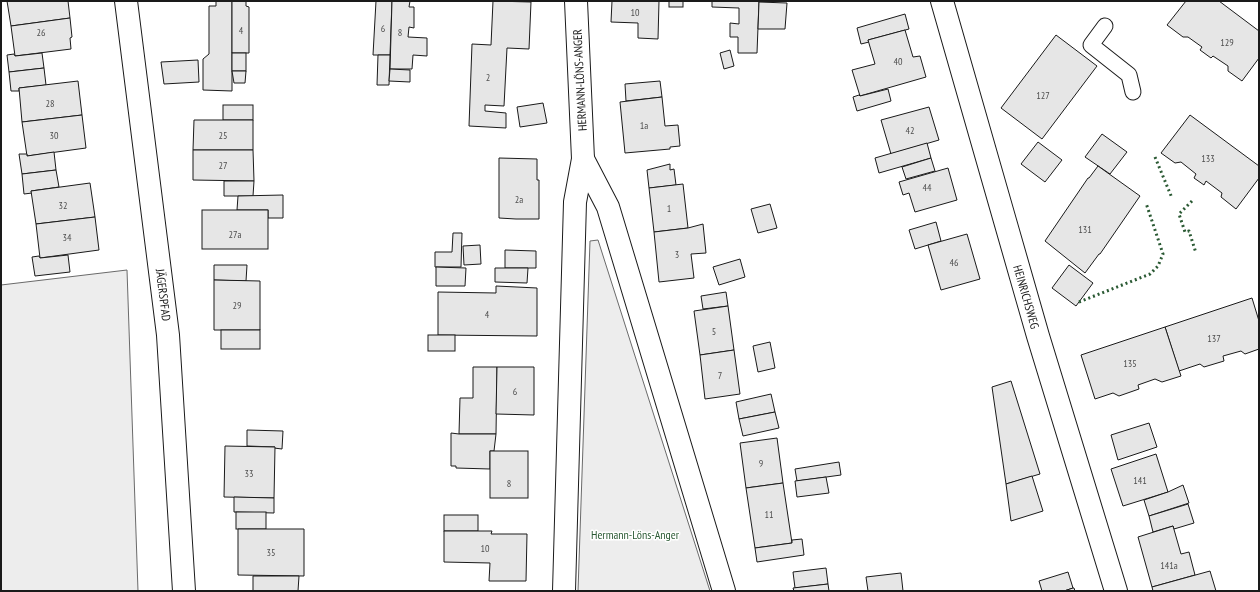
<svg xmlns="http://www.w3.org/2000/svg" width="1260" height="592" font-family="'PT Sans Narrow',sans-serif">
	<style>
		.green { fill: #ededed; stroke: #6a6a6a }
		.building { fill: #e6e6e6; stroke: #1a1a1a }
		.lines { fill: none; stroke-linecap: round; stroke-linejoin: round }
		.service-casing { stroke: #1a1a1a; stroke-width: 17 }
		.minor-casing { stroke: #1a1a1a; stroke-width: 24 }
		.service { stroke: #fff; stroke-width: 15 }
		.minor { stroke: #fff; stroke-width: 22 }
		.hedge { stroke: #2b5a34; stroke-width: 3; stroke-dasharray: 2 3; stroke-linecap: butt }
		.labels { text-anchor: middle; stroke-width: 3; stroke-linejoin: round; paint-order: stroke }
		.number-label { font-size: 10px; fill: #4d4d4d }
		.street-label { font-size: 12px; fill: #1a1a1a; stroke: #fff }
		.park-label { font-size: 12px; fill: #2b5a34; stroke: #fff }
	</style>
	<rect width="100%" height="100%" fill="#fff"/>
	<!-- green -->
	<g class="green">
		<path d="M598 240 710 591H578L590 241Z"/>
		<path d="M127 270 138 591H1V285Z"/>
	</g>
	<!-- building -->
	<g class="building">
		<path d="M7 1H68L70 18 11 26Z"/>
		<path d="M216 1H232V91L203 90V59L209 54V6H216Z"/>
		<path d="M232 1H246V6L249 7V53H232Z"/>
		<path d="M376 1H392L390 55H373Z"/>
		<path d="M392 1H410L409 7H414V28L409 27 408 37 427 38V56L413 55 412 69H390Z"/>
		<path d="M493 1 531 2 529 49 507 48 504 106 485 105V111L506 113V128L469 126 472 44 491 45Z"/>
		<path d="M612 1H659L658 39 638 38V23L611 22Z"/>
		<rect x="669" y="1" width="14" height="6"/>
		<path d="M712 1H759L757 53H738V37H730V23L739 24V8L712 7Z"/>
		<path d="M1186 1H1219L1259 31V58L1242 81 1228 71V66L1213 56 1211 58 1200 50 1202 47 1188 37H1183L1167 25Z"/>
		<path d="M759 2 787 3 785 29H758Z"/>
		<path d="M905 14 909 29 868 40 869 42 861 44 857 28Z"/>
		<path d="M70 18 72 37 70 38 71 49 15 56 11 26Z"/>
		<path d="M905 30 913 57 920 56 926 77 860 96 852 70 875 64 868 40Z"/>
		<path d="M1056 35 1097 66 1042 139 1001 108Z"/>
		<path d="M730 50 734 66 724 69 720 53Z"/>
		<path d="M42 53 44 68 9 72 7 55 14 54 15 56Z"/>
		<rect x="232" y="53" width="14" height="18"/>
		<path d="M378 55H390L389 85H377Z"/>
		<path d="M198 60 199 82 164 84 161 62Z"/>
		<path d="M44 68 46 85 19 88V91H11L9 72Z"/>
		<path d="M390 69 410 70V82L389 81Z"/>
		<path d="M232 71H246L245 83H234Z"/>
		<path d="M78 81 82 115 22 122 19 88Z"/>
		<path d="M660 81 662 97 626 101 625 84Z"/>
		<path d="M888 89 891 101 857 111 853 97 859 95 860 96Z"/>
		<path d="M662 97 665 126 678 125 680 146 670 147V149L625 153 620 102Z"/>
		<path d="M543 103 547 123 520 127 517 107Z"/>
		<rect x="223" y="105" width="30" height="15"/>
		<path d="M929 107 939 140 891 154 881 120Z"/>
		<path d="M82 115 86 148 27 156 22 122Z"/>
		<path d="M1190 115 1259 166V178L1236 209 1221 197 1222 193 1206 181 1204 185 1194 178 1196 174 1181 162 1175 163 1161 153Z"/>
		<path d="M194 120H253V150H193Z"/>
		<path d="M1102 134 1127 152 1110 174 1085 157Z"/>
		<path d="M1038 142 1062 160 1045 182 1021 164Z"/>
		<path d="M927 143 931 158 879 173 875 158Z"/>
		<path d="M193 150H253L254 181 193 180Z"/>
		<path d="M54 152 56 170 22 174 19 154H27V156Z"/>
		<path d="M499 158 537 159V180H539V219H516L499 218Z"/>
		<path d="M931 158 935 171 906 179 902 167Z"/>
		<path d="M670 164V170L674 169 676 185 649 188 647 170Z"/>
		<path d="M1098 166 1140 196 1100 254H1099L1085 273 1045 241 1088 178H1089Z"/>
		<path d="M948 168 957 200 915 212 909 193 903 195 899 182Z"/>
		<path d="M56 170 59 187 31 191 32 193 24 194 22 174Z"/>
		<path d="M224 181H254L253 196H224Z"/>
		<path d="M90 183 95 217 36 224 31 191Z"/>
		<path d="M683 184 688 228 654 232 649 188Z"/>
		<path d="M283 195V218H268V210H237L238 196Z"/>
		<path d="M770 204 777 228 758 233 751 209Z"/>
		<rect x="202" y="210" width="66" height="39"/>
		<path d="M95 217 99 250 40 258 36 224Z"/>
		<path d="M936 222 941 241 915 249 909 230Z"/>
		<path d="M703 224 706 253 691 254 694 278 659 282 654 232 688 228Z"/>
		<path d="M453 233H462L461 267H435V252H452Z"/>
		<path d="M967 234 980 279 941 290 928 245Z"/>
		<path d="M480 245 481 264 464 265 463 246Z"/>
		<path d="M505 250 536 251V268H505Z"/>
		<path d="M68 255 70 272 35 276 32 257 39 256 40 258Z"/>
		<path d="M740 259 745 277 719 285 713 267Z"/>
		<path d="M214 265H247L246 281 214 280Z"/>
		<path d="M1069 265 1093 283 1076 306 1052 288Z"/>
		<path d="M436 267 466 268 465 286H436Z"/>
		<path d="M495 268H528L527 283 495 282Z"/>
		<path d="M214 280 260 281V330H214Z"/>
		<path d="M496 286 537 288V336L438 335V292L496 293Z"/>
		<path d="M726 292 728 306 703 309 701 296Z"/>
		<path d="M1252 298 1259 321V349L1245 354 1241 351 1223 356 1224 361 1204 367 1200 364 1179 371 1165 327Z"/>
		<path d="M728 306 734 350 700 355 694 311Z"/>
		<path d="M1165 327 1181 376 1162 382 1155 379 1138 385 1139 389 1119 396 1113 393 1095 399 1081 355Z"/>
		<rect x="221" y="330" width="39" height="19"/>
		<rect x="428" y="335" width="27" height="16"/>
		<path d="M770 342 775 368 758 372 753 346Z"/>
		<path d="M734 350 740 394 705 399 700 355Z"/>
		<path d="M473 367H497L496 434H459L460 398H473Z"/>
		<path d="M497 367H534V415L496 414Z"/>
		<path d="M1011 381 1040 474 1006 484 992 387Z"/>
		<path d="M771 394 775 412 739 419 736 402Z"/>
		<path d="M775 412 779 428 743 436 739 419Z"/>
		<path d="M1149 423 1157 447 1118 460 1111 435Z"/>
		<path d="M247 430 283 431 282 449 274 448 275 447 247 446Z"/>
		<path d="M451 433 459 434H496L494 451H490V469L456 468V466H451Z"/>
		<path d="M777 438 783 483 746 488 740 443Z"/>
		<path d="M225 446 275 447 274 498 224 497Z"/>
		<rect x="490" y="451" width="38" height="47"/>
		<path d="M1156 454 1168 492 1123 506 1111 469Z"/>
		<path d="M839 462 841 475 797 481 795 469Z"/>
		<path d="M1032 476 1043 511 1011 521 1006 484Z"/>
		<path d="M826 477 829 493 797 497 795 481Z"/>
		<path d="M783 483 792 543 755 548 746 488Z"/>
		<path d="M1183 485 1189 503 1149 516 1144 500 1168 492Z"/>
		<path d="M234 497 274 498V513L234 512Z"/>
		<path d="M1188 504 1194 523 1174 529 1173 526 1153 532 1149 516Z"/>
		<rect x="236" y="512" width="30" height="17"/>
		<rect x="444" y="515" width="34" height="16"/>
		<path d="M1173 526 1181 554 1189 552 1195 575 1152 587 1138 537Z"/>
		<path d="M238 529H304V576L238 575Z"/>
		<path d="M444 531H492L491 534H527L526 581H489L490 563 444 562Z"/>
		<path d="M802 539 804 555 757 562 755 548 792 543V540Z"/>
		<path d="M826 568 828 584 795 588 793 572Z"/>
		<path d="M1210 571 1216 591H1153L1152 587Z"/>
		<path d="M1068 572 1073 588 1064 591H1042L1039 581Z"/>
		<path d="M901 573 903 591H868L866 577Z"/>
		<path d="M253 576H299L298 591H253Z"/>
		<path d="M828 584 829 591H794L793 588Z"/>
		<path d="M1073 588H1074L1075 591H1064Z"/>
	</g>
	<g class="lines">
		<!-- service casing -->
		<g class="service-casing">
			<path id="service" d="M1105 26 1091 45 1129 75 1133 92"/>
		</g>
		<!-- minor casing -->
		<g class="minor-casing">
			<g id="minor">
				<path d="M126 1 168 335 184 591"/>
				<path d="M942 1 1038 336 1116 591"/>
				<path d="M583 159 608 207 724 591"/>
				<path d="M564 591 575 202 583 159 576 1"/>
			</g>
		</g>
		<!-- service -->
		<use href="#service" class="service"/>
		<!-- minor -->
		<use href="#minor" class="minor"/>
		<!-- hedge -->
		<g class="hedge">
			<path d="M1155 157 1172 198"/>
			<path d="M1192 201 1179 214 1185 232 1189 231 1196 253"/>
			<path d="M1079 302 1150 274 1158 266 1163 254 1146 203"/>
		</g>
	</g>
	<g class="labels">
		<!-- number labels -->
		<g class="number-label">
			<text x="635" y="16">10</text>
			<text x="383" y="32">6</text>
			<text x="241" y="34">4</text>
			<text x="41" y="36">26</text>
			<text x="400" y="36">8</text>
			<text x="1227" y="46">129</text>
			<text x="898" y="65">40</text>
			<text x="488" y="81">2</text>
			<text x="1043" y="99">127</text>
			<text x="50" y="107">28</text>
			<text x="644" y="129">1a</text>
			<text x="910" y="134">42</text>
			<text x="54" y="139">30</text>
			<text x="223" y="139">25</text>
			<text x="1208" y="162">133</text>
			<text x="223" y="169">27</text>
			<text x="927" y="191">44</text>
			<text x="519" y="203">2a</text>
			<text x="63" y="209">32</text>
			<text x="669" y="212">1</text>
			<text x="1085" y="233">131</text>
			<text x="235" y="238">27a</text>
			<text x="67" y="241">34</text>
			<text x="677" y="258">3</text>
			<text x="954" y="266">46</text>
			<text x="237" y="309">29</text>
			<text x="487" y="318">4</text>
			<text x="714" y="335">5</text>
			<text x="1214" y="342">137</text>
			<text x="1130" y="367">135</text>
			<text x="720" y="379">7</text>
			<text x="515" y="395">6</text>
			<text x="761" y="467">9</text>
			<text x="249" y="477">33</text>
			<text x="1140" y="484">141</text>
			<text x="509" y="487">8</text>
			<text x="769" y="518">11</text>
			<text x="485" y="552">10</text>
			<text x="271" y="556">35</text>
			<text x="1169" y="569">141a</text>
		</g>
		<!-- street labels -->
		<g class="street-label">
			<text transform="translate(580 80) rotate(-93)" y="4">HERMANN-LÖNS-ANGER</text>
			<text transform="translate(163 295) rotate(83)" y="4">JÄGERSPFAD</text>
			<text transform="translate(1026 297) rotate(74)" y="4">HEINRICHSWEG</text>
		</g>
		<!-- park labels -->
		<g class="park-label">
			<text x="635" y="539">Hermann-Löns-Anger</text>
		</g>
	</g>
	<!-- border -->
	<rect width="1260" height="592" fill="none" stroke="#1a1a1a" stroke-width="4"/>
</svg>
